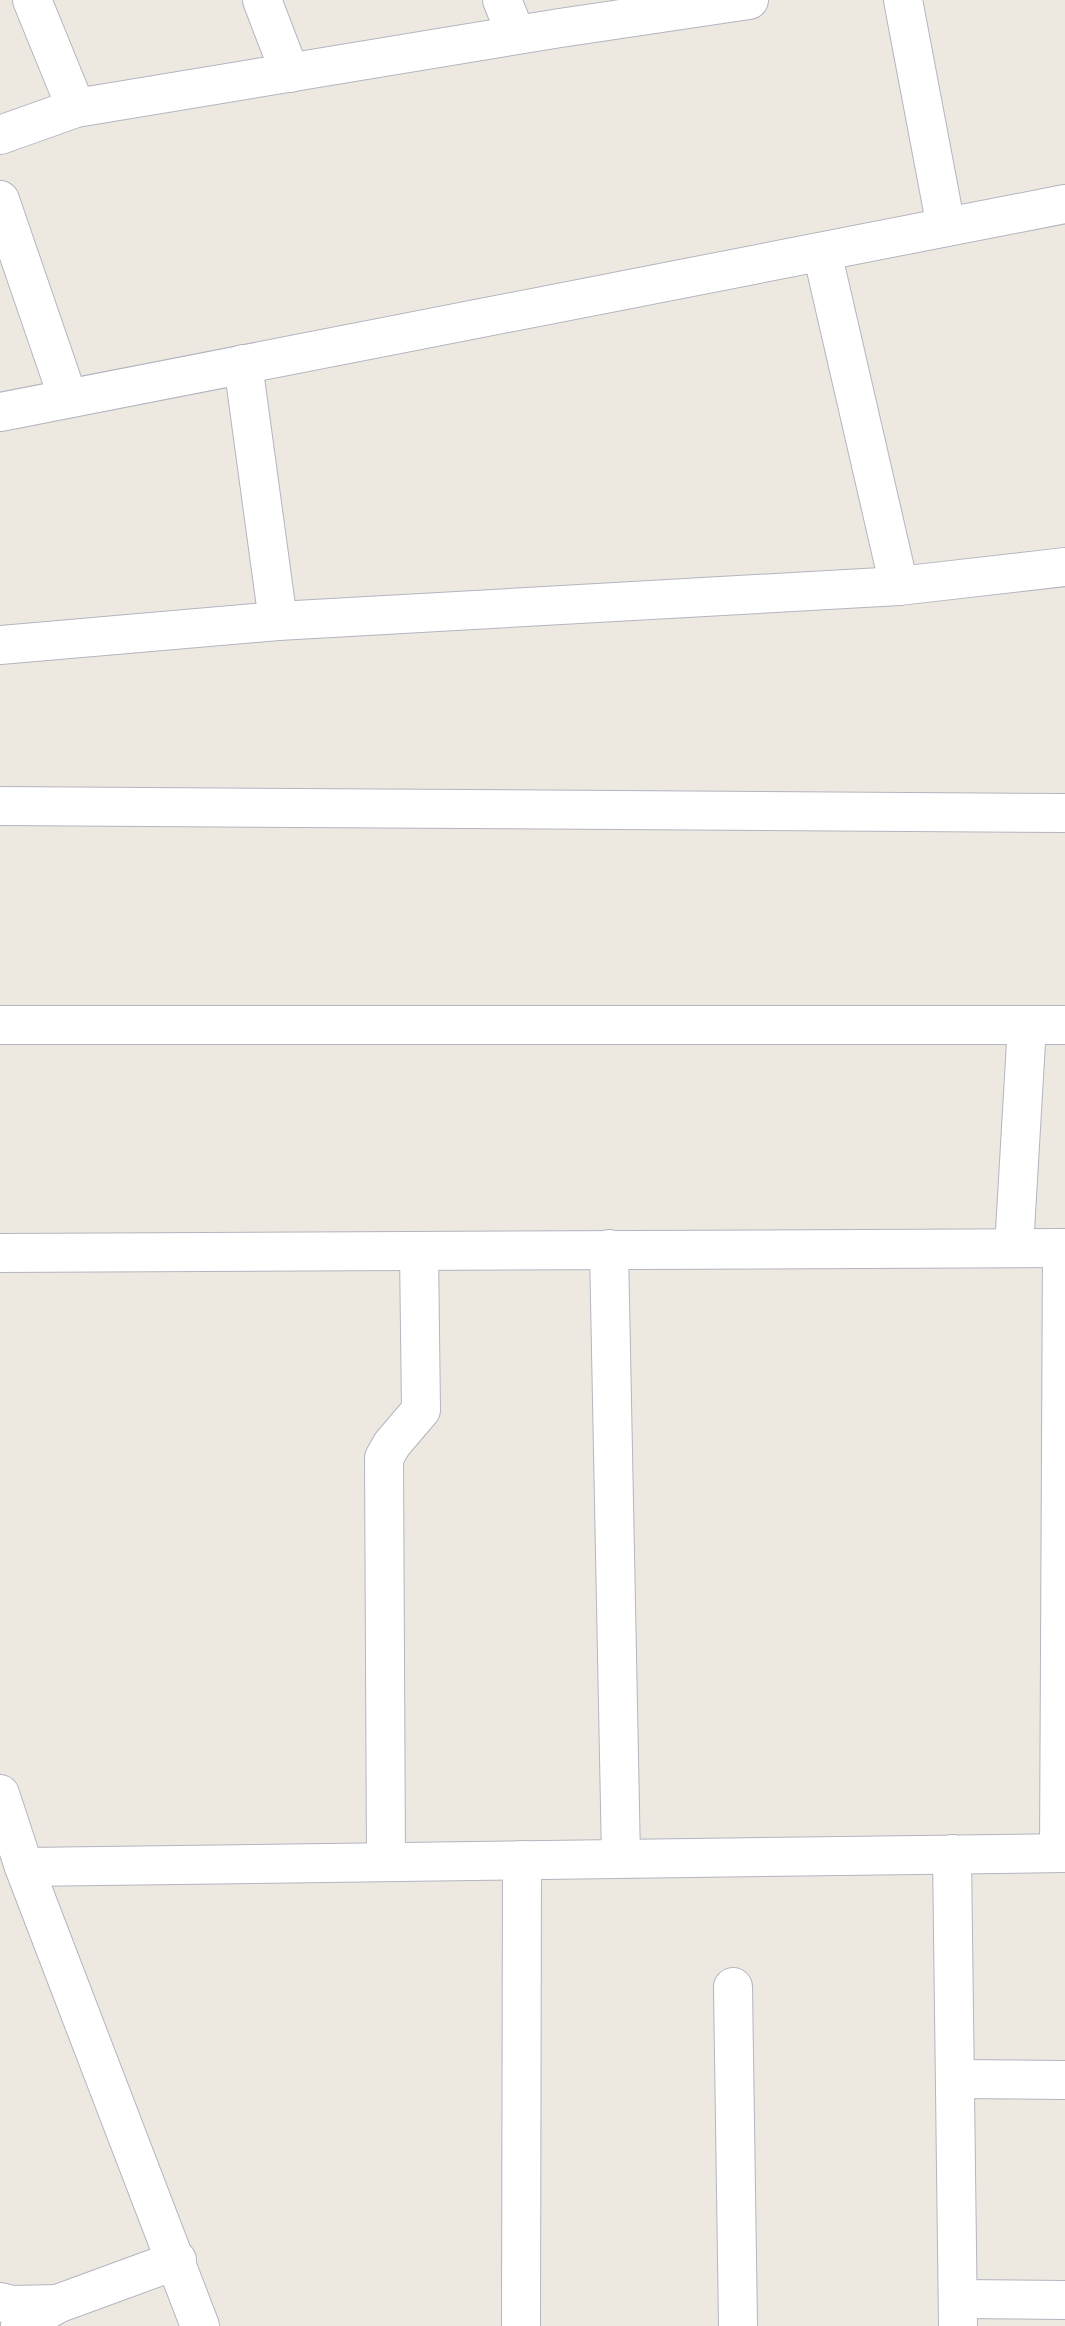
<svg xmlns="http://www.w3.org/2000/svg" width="1065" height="2326" font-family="'Work Sans',sans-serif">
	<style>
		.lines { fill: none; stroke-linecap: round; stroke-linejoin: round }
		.street-casing { stroke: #b3b5c0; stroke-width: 40 }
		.street { stroke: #fff; stroke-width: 38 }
	</style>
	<rect width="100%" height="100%" fill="#eee9e0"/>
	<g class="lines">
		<!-- street casing -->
		<g class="street-casing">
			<g id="street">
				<path d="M32 0 76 108"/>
				<path d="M262 0 290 73"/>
				<path d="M502 0 516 35"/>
				<path d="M903 0 946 227"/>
				<path d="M0 135 76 108 560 28 749 0"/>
				<path d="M0 200 68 398"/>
				<path d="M822 252 899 586"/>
				<path d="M243 364 278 621"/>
				<path d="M0 412 1065 204"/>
				<path d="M0 645 278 621 899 586 1065 567"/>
				<path d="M0 806 1065 813"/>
				<path d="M0 1025H1065"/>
				<path d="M1014 1248 1027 1025"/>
				<path d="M609 1249 621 1858"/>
				<path d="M0 1253 1065 1248"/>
				<path d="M0 1794 24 1867 200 2326"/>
				<path d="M1059 1853 1062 1248"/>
				<path d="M952 1854 958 2326"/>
				<path d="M386 1862 384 1458 392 1444 421 1410 419 1251"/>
				<path d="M24 1867 1065 1853"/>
				<path d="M733 1987 738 2326"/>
				<path d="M955 2079 1065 2080"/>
				<path d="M958 2299 1065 2300"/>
				<path d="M0 2302 12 2305 57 2304"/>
				<path d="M20 2326 57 2304 177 2260"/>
				<path d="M521 2326 522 1860"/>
			</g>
		</g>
		<!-- street -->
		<use href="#street" class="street"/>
	</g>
</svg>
